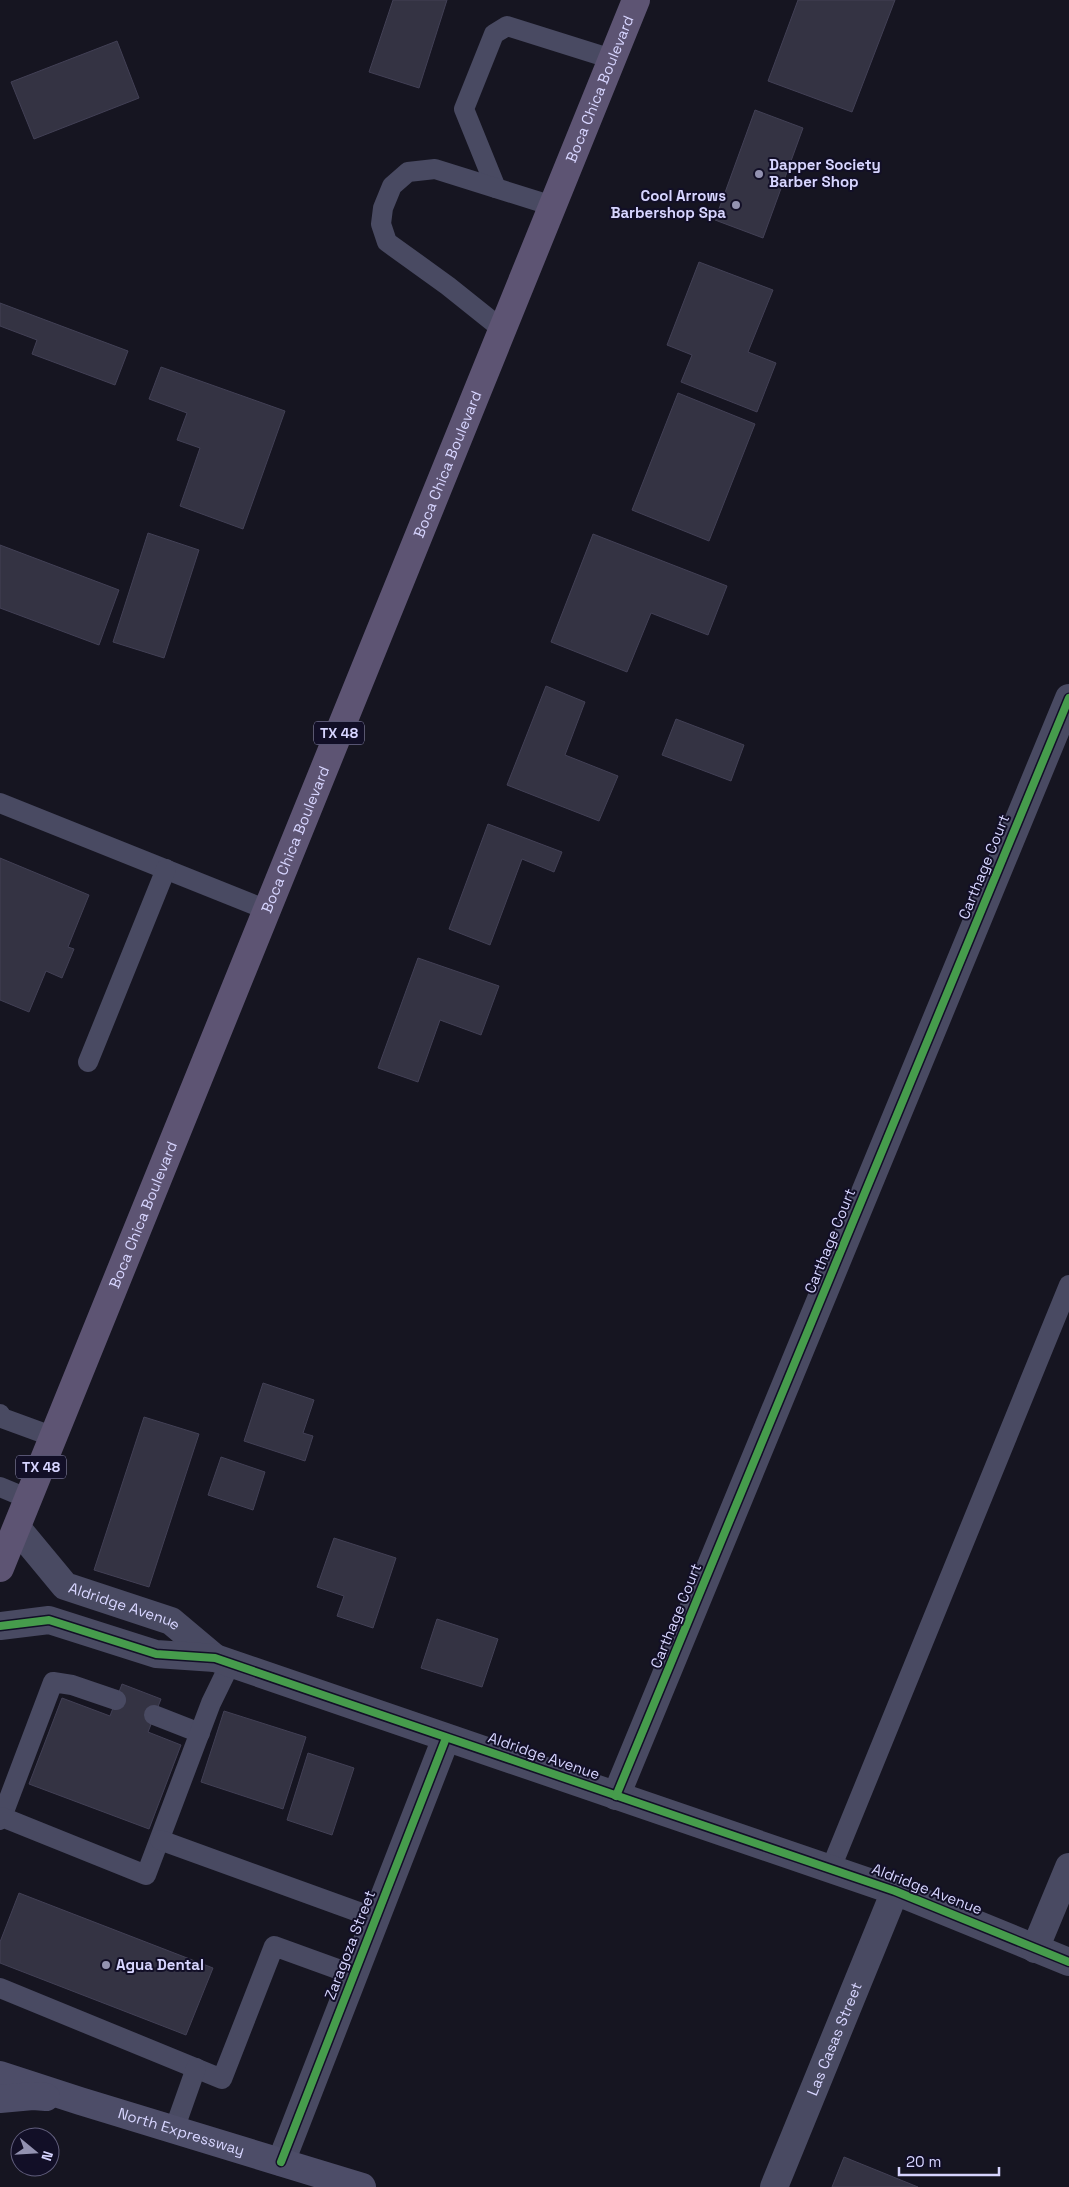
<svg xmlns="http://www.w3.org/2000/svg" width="1069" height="2187" font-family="'Space Grotesk',sans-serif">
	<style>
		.building { fill: #343343; stroke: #424055 }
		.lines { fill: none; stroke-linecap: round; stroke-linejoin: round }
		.service { stroke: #494a62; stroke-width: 20 }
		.minor { stroke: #494a62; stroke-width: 28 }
		.secondary { stroke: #4d4d68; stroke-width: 28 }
		.primary { stroke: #5d5473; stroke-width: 28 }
		.cycleway-casing { stroke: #120f27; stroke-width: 11 }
		.cycleway { stroke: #469c4c; stroke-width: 8 }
		.poi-dot { fill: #9392b1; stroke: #120f27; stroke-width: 2 }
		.labels { text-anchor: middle; stroke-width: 4; stroke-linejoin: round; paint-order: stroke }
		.shield { fill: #120f27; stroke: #9c9abe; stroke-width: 1 }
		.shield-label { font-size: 14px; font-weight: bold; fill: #d7d5ff }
		.street-label { font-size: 15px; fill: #d7d5ff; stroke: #120f27 }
		.poi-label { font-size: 15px; font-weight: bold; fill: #d7d5ff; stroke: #120f27; text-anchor: start }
	</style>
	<rect width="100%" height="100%" fill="#161521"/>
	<!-- building -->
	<g class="building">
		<path d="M393 0H447L419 88 369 72Z"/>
		<path d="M798 0H895L852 112 768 81Z"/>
		<path d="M117 41 139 98 34 139 11 82Z"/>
		<path d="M755 110 803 128 763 238 715 220Z"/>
		<path d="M699 262 773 290 748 352 776 363 757 412 681 382 692 355 667 345Z"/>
		<path d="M0 303 128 351 115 385 32 354 37 340 0 326Z"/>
		<path d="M161 367 285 411 243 529 180 506 200 448 177 440 187 413 149 399Z"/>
		<path d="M678 393 755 424 709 541 632 510Z"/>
		<path d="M148 533 199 550 164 658 113 642Z"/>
		<path d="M593 534 727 586 708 635 651 613 627 672 551 642Z"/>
		<path d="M0 545 119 590 99 645 0 608Z"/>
		<path d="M546 686 585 702 565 755 618 776 599 821 507 785Z"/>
		<path d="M676 719 744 745 731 781 662 755Z"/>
		<path d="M488 824 562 852 554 872 522 859 490 945 449 929Z"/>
		<path d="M0 858 89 895 68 947 74 949 62 978 46 971 29 1012 0 1000Z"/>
		<path d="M418 958 499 986 481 1035 440 1020 418 1082 378 1068Z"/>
		<path d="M263 1383 314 1400 303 1433 313 1436 305 1461 244 1441Z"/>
		<path d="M144 1417 199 1434 149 1587 94 1570Z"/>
		<path d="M221 1457 265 1472 253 1510 208 1495Z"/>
		<path d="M334 1538 396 1558 373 1628 337 1616 344 1596 317 1587Z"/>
		<path d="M437 1619 498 1639 482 1687 421 1668Z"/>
		<path d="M122 1684 161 1699 148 1732 181 1745 149 1829 29 1784 62 1698 110 1716Z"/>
		<path d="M224 1711 306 1737 283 1809 201 1782Z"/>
		<path d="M308 1753 354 1768 332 1835 287 1820Z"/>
		<path d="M19 1893 213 1968 186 2035 0 1963V1942Z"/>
		<path d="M844 2157 918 2187H832Z"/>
	</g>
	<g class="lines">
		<!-- service -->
		<g class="service">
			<path d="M496 188 464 109 494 34 507 26 612 59"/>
			<path d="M503 330 448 286 387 242 381 224 383 208 392 186 408 172 435 169 553 206"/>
			<path d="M0 803 267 910"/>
			<path d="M88 1062 166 869"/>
			<path d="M0 1414 2 1418 54 1437"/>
			<path d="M0 1487 29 1499"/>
			<path d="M154 1715 200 1733"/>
			<path d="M2 1817 53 1682 72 1685 116 1700"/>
			<path d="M0 1820 2 1817 146 1875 211 1703 230 1664"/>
			<path d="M160 1840 375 1918"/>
			<path d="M831 1868 1069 1285"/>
			<path d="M0 1988 222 2079 274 1946 354 1975"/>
			<path d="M174 2130 196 2068"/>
		</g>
		<!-- minor -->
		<g class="minor">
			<path id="s1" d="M17 1528 65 1586 171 1621 215 1658"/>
			<path d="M0 1626 49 1620 156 1654 215 1658 895 1891 1069 1962"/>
			<path d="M616 1796 1069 698"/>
			<path d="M1035 1949 1069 1867"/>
			<path d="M281 2162 446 1738"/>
			<path id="s2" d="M774 2187 895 1891"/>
		</g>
		<!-- secondary -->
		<g class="secondary">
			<path id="s3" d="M0 2075 80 2101 362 2187"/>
			<path d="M0 2099 33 2096 46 2097"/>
		</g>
		<!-- primary -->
		<path class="primary" id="s4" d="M0 1568 636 0"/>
		<!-- cycleway casing -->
		<g class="cycleway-casing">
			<g id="cycleway">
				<path d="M0 1626 49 1620 156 1654 215 1658 895 1891 1069 1962"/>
				<path d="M616 1796 1069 698"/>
				<path d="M281 2162 446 1738"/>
			</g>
		</g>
		<!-- cycleway -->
		<use href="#cycleway" class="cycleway"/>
	</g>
	<!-- markers -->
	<g class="poi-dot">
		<circle cx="759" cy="174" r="5"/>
		<circle cx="736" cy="205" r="5"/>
		<circle cx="106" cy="1965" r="5"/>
	</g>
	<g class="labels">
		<!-- shield labels -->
		<g class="shield">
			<rect x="314" y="721.5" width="50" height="23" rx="4"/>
			<rect x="16" y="1455.5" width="50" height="23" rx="4"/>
		</g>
		<g class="shield-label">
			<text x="339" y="738">TX 48</text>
			<text x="41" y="1472">TX 48</text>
		</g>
		<!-- street labels -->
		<g class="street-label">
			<text dy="5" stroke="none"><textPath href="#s4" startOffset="1596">Boca Chica Boulevard</textPath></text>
			<text dy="5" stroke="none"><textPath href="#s4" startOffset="1191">Boca Chica Boulevard</textPath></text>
			<text dy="5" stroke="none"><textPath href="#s4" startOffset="786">Boca Chica Boulevard</textPath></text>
			<text transform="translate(984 867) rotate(-68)" y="5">Carthage Court</text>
			<text dy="5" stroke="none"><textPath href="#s4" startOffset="381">Boca Chica Boulevard</textPath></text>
			<text transform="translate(830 1241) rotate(-68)" y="5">Carthage Court</text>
			<text dy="5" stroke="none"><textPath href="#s1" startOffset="138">Aldridge Avenue</textPath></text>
			<text transform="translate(676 1616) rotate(-68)" y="5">Carthage Court</text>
			<text transform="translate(544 1756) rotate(19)" y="5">Aldridge Avenue</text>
			<text transform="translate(927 1889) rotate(21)" y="5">Aldridge Avenue</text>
			<text transform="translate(350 1945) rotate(-69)" y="5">Zaragoza Street</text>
			<text dy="5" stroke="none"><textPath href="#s2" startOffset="160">Las Casas Street</textPath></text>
			<text dy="5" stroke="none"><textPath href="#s3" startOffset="190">North Expressway</textPath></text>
		</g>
		<!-- poi labels -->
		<g class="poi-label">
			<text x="769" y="170">Dapper Society<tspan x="769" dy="17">Barber Shop</tspan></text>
			<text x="726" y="201" text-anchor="end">Cool Arrows<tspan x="726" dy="17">Barbershop Spa</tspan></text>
			<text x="116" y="1970">Agua Dental</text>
		</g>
	</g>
	<!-- north arrow -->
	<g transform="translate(35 2152) rotate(108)"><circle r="24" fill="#120f27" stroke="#615e7d"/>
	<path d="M0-4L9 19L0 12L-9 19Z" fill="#9392b1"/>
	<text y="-8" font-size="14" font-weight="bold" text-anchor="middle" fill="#d7d5ff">N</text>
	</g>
	<!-- scale -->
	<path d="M899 2167v8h100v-8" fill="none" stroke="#d7d5ff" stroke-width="2.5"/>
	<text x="906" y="2167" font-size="15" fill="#d7d5ff" stroke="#120f27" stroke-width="4" paint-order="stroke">20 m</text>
</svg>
